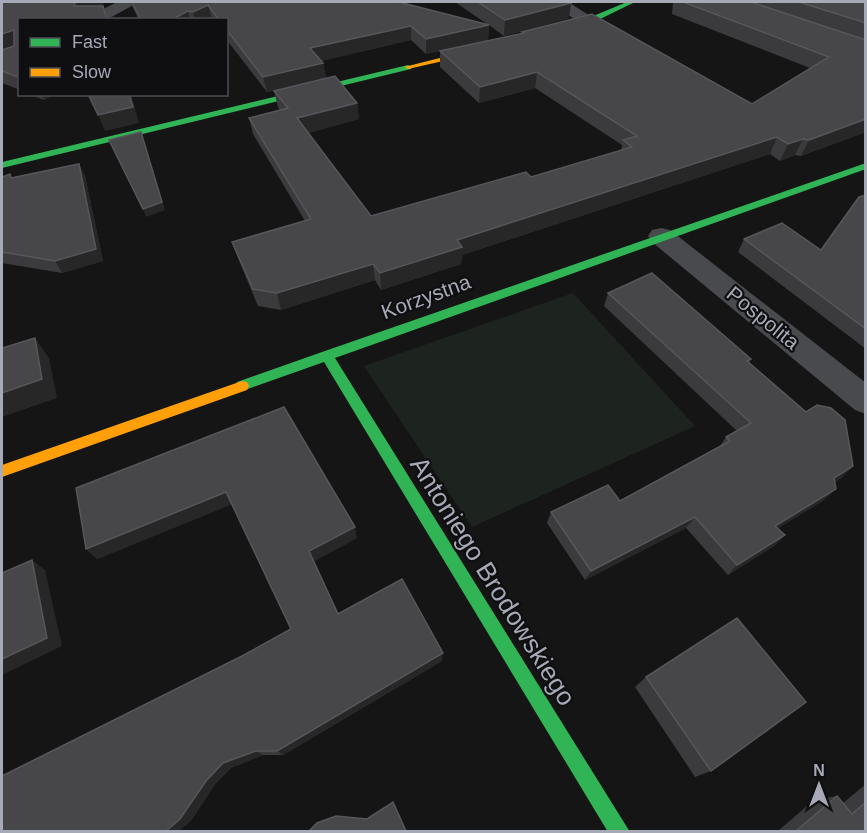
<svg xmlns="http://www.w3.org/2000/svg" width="867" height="833" font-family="Arial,sans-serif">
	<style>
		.green { fill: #1d241f }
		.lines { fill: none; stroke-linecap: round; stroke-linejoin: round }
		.street { fill: #494a4e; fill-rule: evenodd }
		.fast { fill: #30b455; fill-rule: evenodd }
		.slow { fill: #ff9f0a; fill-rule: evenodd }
		.wall { fill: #3b3b3d }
		.shaded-wall { fill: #272728 }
		.building { fill: #47474a; stroke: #56565b; stroke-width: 1.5 }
		.labels { text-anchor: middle; stroke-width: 4.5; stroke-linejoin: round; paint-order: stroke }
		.street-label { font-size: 21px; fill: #a6a9b6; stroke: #0f0f11 }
		.near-street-label { font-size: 26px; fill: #a6a9b6; stroke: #0f0f11 }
	</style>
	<rect width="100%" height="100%" fill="#151515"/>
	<!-- green -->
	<path class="green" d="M573 293 695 426 472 527 364 366Z"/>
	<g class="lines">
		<!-- street -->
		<g class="street">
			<path d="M117 2H139L106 20H82Z"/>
			<path d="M548 2H568L598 21 589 26 550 6Z"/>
			<path d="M661 228 670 230 866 383V414L855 410 652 242 648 236 652 230Z"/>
		</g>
		<!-- fast -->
		<g class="fast">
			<path d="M627 2H635L592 23 554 33 550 31 586 19Z"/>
			<path d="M408 65 412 67 411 69 2 168V162Z"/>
			<path d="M866 163V169L335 358 630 832H608L324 362 242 391 235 386 237 382 322 352Z"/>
		</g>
		<!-- slow -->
		<g class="slow">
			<path d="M484 47 488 49 487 51 408 69 404 67Z"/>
			<path d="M242 381 247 382 249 386 247 390 2 477V465Z"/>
		</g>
	</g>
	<!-- wall -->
	<g class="wall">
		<path d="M2 2 104 6H103L108 20H20V90L2 83Z"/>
		<path d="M130 2H399L487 24 455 2H569V18L504 36 489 25 488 40 426 54 411 40 321 61 323 63 326 78 267 92 226 39V20H139Z"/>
		<path d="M673 2H866V132L801 156 795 155 780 161 770 154 462 255 461 264 381 290 375 280 281 310 258 306 238 258 232 242 305 221 253 134 249 118 280 110 278 107 274 91 357 103 359 119 308 133 371 216 531 177 621 151 622 145 535 88 479 103 440 67V51L522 34V32L752 104 810 68 672 14Z"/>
		<path d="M29 94H55L44 100Z"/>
		<path d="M79 164 85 176 103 261 62 273 2 263V177L12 178Z"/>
		<path d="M866 195V349L738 252 744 239 821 250Z"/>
		<path d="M608 293 751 359 749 363 853 466 841 478 835 482 824 500 778 528 785 535 774 546 728 575 686 528 585 580 547 523 551 512 620 501 720 446 726 437 737 431 604 306Z"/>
		<path d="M284 407 357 538 314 561 338 614 442 661 283 755H263L231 768 215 784 191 821 242 656 291 629 232 504 97 559 86 549Z"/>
		<path d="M646 677 711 771 695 777 635 687Z"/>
		<path d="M866 784V831H778L814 800 837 796 843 803Z"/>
	</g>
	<!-- shaded-wall -->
	<g class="shaded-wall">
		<path d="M78 2H103L104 6H103L108 20 74 6 75 3Z"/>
		<path d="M571 3 569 18 504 36 505 20Z"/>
		<path d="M208 5 212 19 195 20 193 12Z"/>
		<path d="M188 11 190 20H171Z"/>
		<path d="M489 25 488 40 426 54V39Z"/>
		<path d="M411 26V40L313 63 310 48Z"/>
		<path d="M14 30 20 46 2 52V34Z"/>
		<path d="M323 63 326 78 267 92 263 77Z"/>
		<path d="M537 72 535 88 479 103 480 87Z"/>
		<path d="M41 94H55L44 100Z"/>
		<path d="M129 94H131L139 123 105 131 98 115Z"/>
		<path d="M357 103 359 119 300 135 297 118Z"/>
		<path d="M866 119V132L801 156 809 140Z"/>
		<path d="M141 132 165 210 146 217 143 209Z"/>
		<path d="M777 137 770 154 462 255 461 264 381 290 380 273 457 240Z"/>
		<path d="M803 139 795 155 780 161 788 144Z"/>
		<path d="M79 164 85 176 103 261 62 273 55 261Z"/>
		<path d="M373 264 375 280 281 310 277 293Z"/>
		<path d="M35 338 49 358 57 398 2 417V393Z"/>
		<path d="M853 466 841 478 822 490 834 478Z"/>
		<path d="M836 489 824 500 765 536 775 526Z"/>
		<path d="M226 492 233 504 97 559 86 549Z"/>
		<path d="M695 517 686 528 585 580 591 571Z"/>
		<path d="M355 527 357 538 313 562 309 551Z"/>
		<path d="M785 535 774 546 728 575 737 565Z"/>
		<path d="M32 560 45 570 62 646 2 675V659Z"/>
		<path d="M443 653 442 661 283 755 277 751Z"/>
		<path d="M256 751 263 755 231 768 215 784 191 821 179 831H166L206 781 223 763Z"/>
	</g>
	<!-- building -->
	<g class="building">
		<path d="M2 2H78L75 3 74 6H103L107 20H20V78L2 71V50L14 46V30L2 34Z"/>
		<path d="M132 2H399L489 25 426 39 411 26 310 48 323 63 263 77 226 29V20H219L208 5 193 12 188 11 171 20H141Z"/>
		<path d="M478 2H569L571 3 505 20Z"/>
		<path d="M683 2H751L866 40V119L809 140 803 139 788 144 777 137 457 240 462 247 380 273 373 264 277 293 253 289 232 242 311 219 249 118 288 108 274 91 335 76 357 103 297 118 371 216 526 172 531 177 632 147 623 140 637 136 537 72 480 87 440 51 524 33 522 32 592 14 752 104 829 57Z"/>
		<path d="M799 2H866V23Z"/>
		<path d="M88 94H129L133 107 98 115Z"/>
		<path d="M141 132 162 202 143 209 109 140Z"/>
		<path d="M79 164 96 249 55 261 2 252V177L10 174 11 178Z"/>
		<path d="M866 195V329L744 239 782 223 821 250 859 197Z"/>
		<path d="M652 273 751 359 747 361 806 412 817 405 831 408 845 420 853 466 834 478 836 489 775 526 785 535 737 565 695 517 591 571 551 512 608 485 620 501 730 441 726 437 751 423 608 293Z"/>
		<path d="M35 338 42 379 2 393V348Z"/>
		<path d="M284 407 355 527 309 551 338 614 402 579 443 653 277 751H256L223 763 206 781 180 819 166 831H2V776L242 656 291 629 226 492 86 549 76 488Z"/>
		<path d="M32 560 47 638 2 659V573Z"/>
		<path d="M737 618 806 702 711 771 646 677Z"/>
		<path d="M837 796 852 814 866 802V831H796Z"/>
		<path d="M393 802 406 831H309L317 823 336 816 367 819Z"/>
	</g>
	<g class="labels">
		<!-- street labels -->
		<g class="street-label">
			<text transform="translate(426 297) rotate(-20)" y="7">Korzystna</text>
			<text transform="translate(763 318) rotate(39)" y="7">Pospolita</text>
		</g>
		<!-- near-street labels -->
		<g class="near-street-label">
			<text transform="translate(493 581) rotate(58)" y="9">Antoniego Brodowskiego</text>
		</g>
	</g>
	<!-- border -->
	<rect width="867" height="833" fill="none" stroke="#a6a9b6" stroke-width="6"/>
	<!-- legend -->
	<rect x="18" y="18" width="210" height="78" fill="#0f0f11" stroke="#4b4d53" stroke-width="1.5"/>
	<rect x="30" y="38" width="30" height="9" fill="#30b455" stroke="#4b4d53" stroke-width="1.5"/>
	<text x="72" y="48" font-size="18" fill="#a6a9b6">Fast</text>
	<rect x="30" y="68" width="30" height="9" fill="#ff9f0a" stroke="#4b4d53" stroke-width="1.5"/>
	<text x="72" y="78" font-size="18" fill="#a6a9b6">Slow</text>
	<!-- north arrow -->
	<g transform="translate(819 785)" stroke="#0f0f11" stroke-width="4.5" paint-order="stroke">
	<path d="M0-4.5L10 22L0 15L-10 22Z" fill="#a6a9b6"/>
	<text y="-9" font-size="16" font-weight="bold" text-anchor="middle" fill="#a6a9b6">N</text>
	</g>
</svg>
